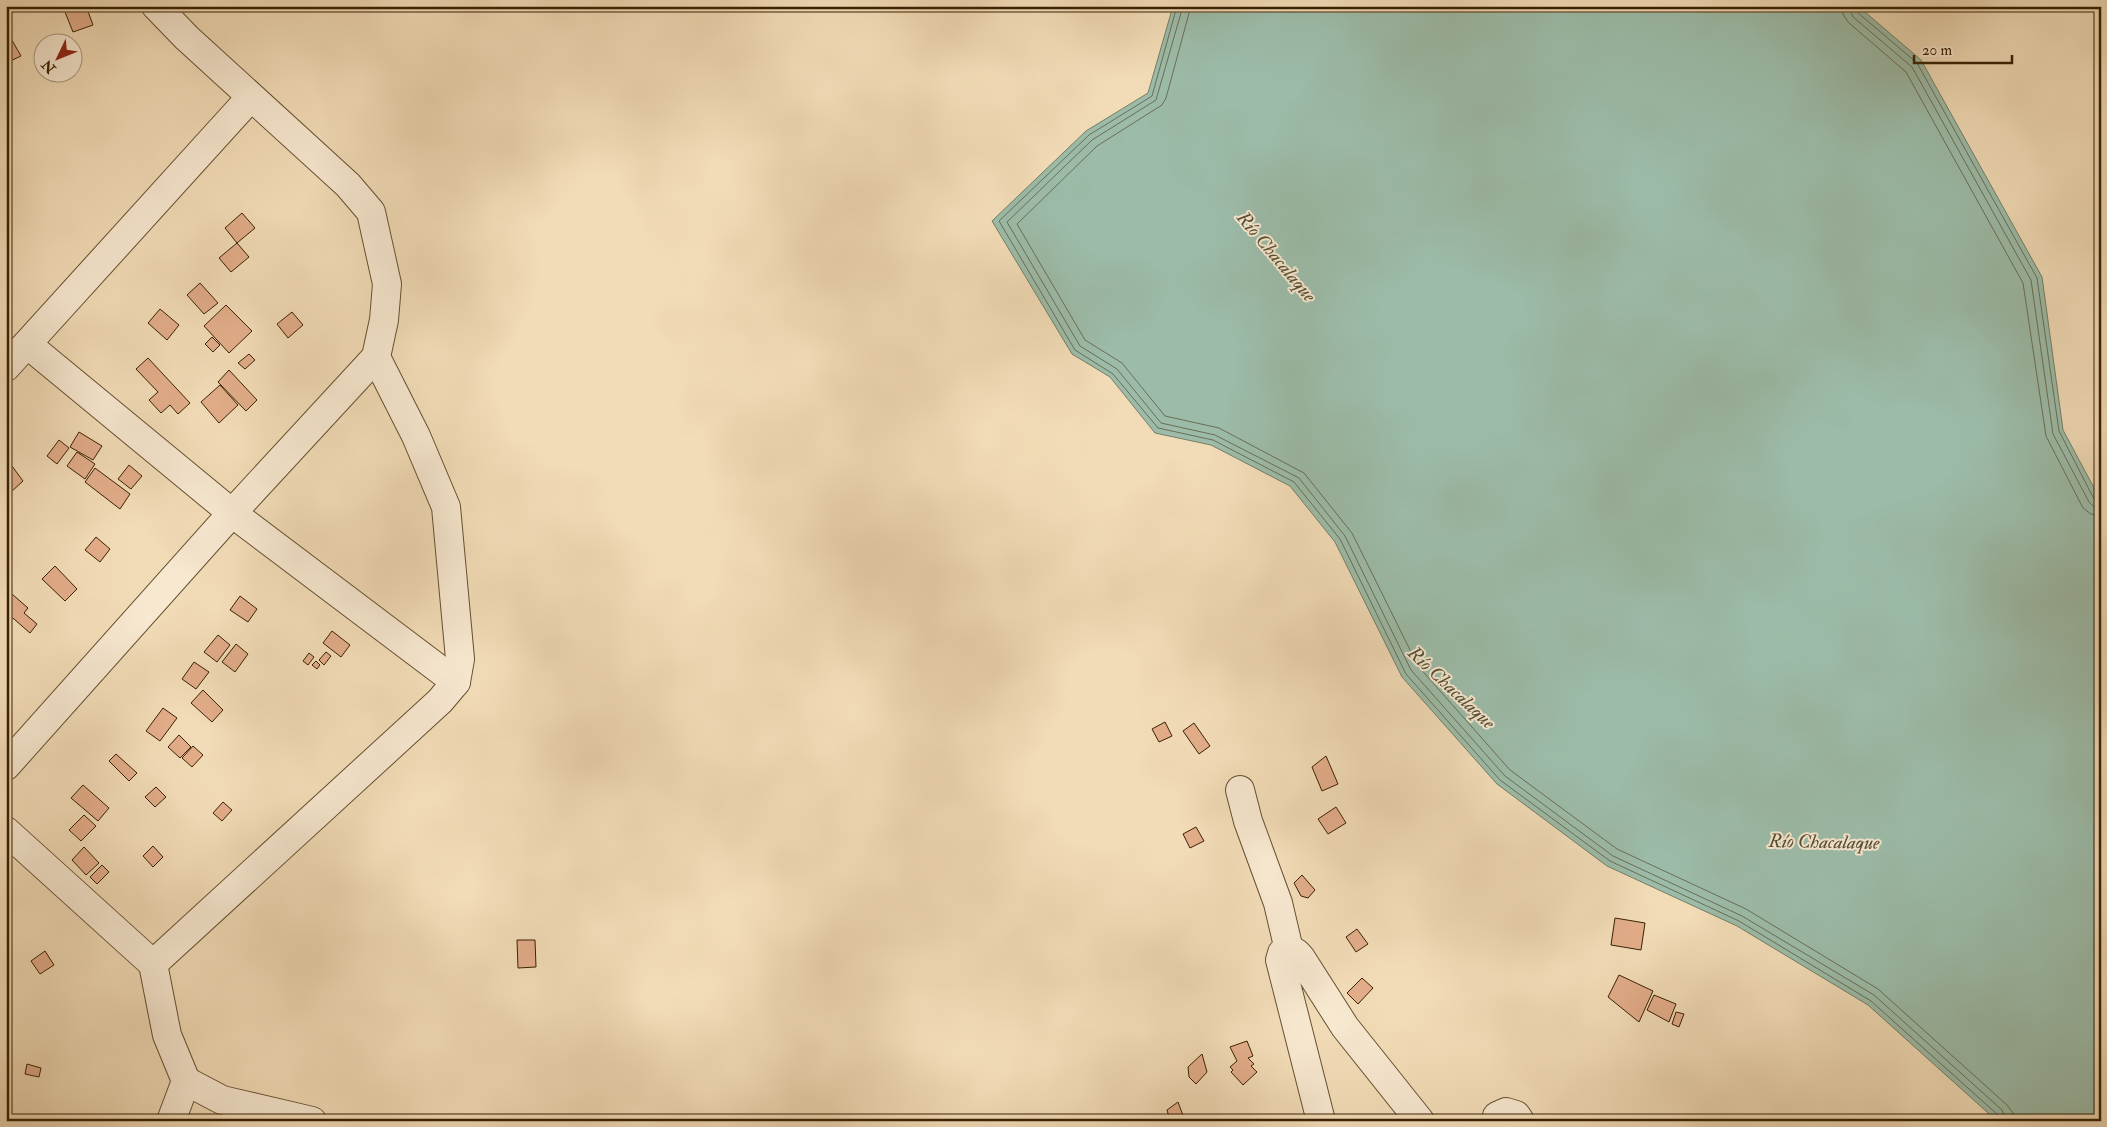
<svg xmlns="http://www.w3.org/2000/svg" width="2107" height="1127" font-family="'IM FELL Double Pica',serif">
	<style>
		.water { fill: #9cbca9; stroke: #747e67 }
		.lines { fill: none; stroke-linecap: round; stroke-linejoin: round }
		.shore { stroke: #6a6e56; stroke-width: 1 }
		.building { fill: #e3ad8a; stroke: #382103 }
		.minor-casing { stroke: #665030; stroke-width: 30 }
		.minor { stroke: #f7e8d0; stroke-width: 28 }
		.labels { text-anchor: middle; stroke-width: 4; stroke-linejoin: round; paint-order: stroke }
		.water-label { font-size: 19px; font-style: italic; fill: #565035; stroke: #f7e8d0 }
	</style>
	<rect width="100%" height="100%" fill="#f2dcb7"/>
	<filter id="stains"><feTurbulence type="fractalNoise" baseFrequency=".004" numOctaves="4"/><feColorMatrix values="0 0 0 0 .2 0 0 0 0 .09 0 0 0 0 .02 0 0 0 .5 -.17"/></filter>
	<radialGradient id="worn" r=".72"><stop offset=".6" stop-color="#630" stop-opacity="0"/><stop offset="1" stop-color="#630" stop-opacity=".3"/></radialGradient>
	<!-- water -->
	<path class="water" d="M1173 6H1858L1921 60 2042 277 2063 430 2101 501V1121H1997L1868 1005 1737 926 1607 866 1497 784 1402 677 1335 542 1290 486 1211 445 1155 433 1110 377 1072 354 992 221 1086 131 1148 93Z"/>
	<g class="lines">
		<!-- shore -->
		<g class="shore">
			<path d="M1177 6 1152 96 1089 135 999 221 1075 350 1113 374 1158 428 1213 440 1294 482 1340 539 1406 674 1500 780 1610 861 1739 921 1871 1001 1998 1115 2000 1121"/>
			<path d="M1183 6 1156 100 1092 140 1007 222 1080 346 1117 369 1161 423 1215 435 1299 478 1345 536 1411 670 1505 776 1613 856 1742 916 1874 995 2002 1110 2006 1121"/>
			<path d="M1191 6 1166 98 1162 105 1097 146 1017 224 1085 340 1122 363 1165 416 1219 428 1304 473 1352 533 1418 666 1510 770 1617 849 1746 909 1878 989 2007 1105 2013 1113 2014 1121"/>
			<path d="M1841 6 1843 14 1848 22 1906 72 2023 283 2046 436 2083 508 2091 514 2101 516"/>
			<path d="M1849 6 1853 17 1912 67 2031 280 2053 434 2089 502 2094 507 2101 509"/>
			<path d="M1855 6 1857 12 1917 63 2037 278 2059 431 2094 499 2101 502"/>
		</g>
	</g>
	<!-- building -->
	<g class="building">
		<path d="M80 6H86L93 25 73 32 65 12Z"/>
		<path d="M9 35 21 56 6 63V36Z"/>
		<path d="M242 213 255 228 237 243 225 228Z"/>
		<path d="M237 243 249 257 231 272 219 258Z"/>
		<path d="M200 283 218 303 204 314 187 295Z"/>
		<path d="M226 305 252 331 229 353 204 326Z"/>
		<path d="M160 309 179 325 167 340 148 323Z"/>
		<path d="M292 312 303 325 288 338 277 324Z"/>
		<path d="M212 337 220 345 213 352 205 344Z"/>
		<path d="M249 354 255 360 245 369 238 363Z"/>
		<path d="M148 358 190 403 178 414 170 405 161 413 149 400 158 392 136 369Z"/>
		<path d="M229 370 257 400 246 411 218 382Z"/>
		<path d="M220 385 238 405 219 423 201 402Z"/>
		<path d="M79 432 102 446 93 460 70 447Z"/>
		<path d="M59 440 69 448 57 464 47 456Z"/>
		<path d="M77 452 95 464 85 479 67 466Z"/>
		<path d="M129 465 142 476 131 489 118 479Z"/>
		<path d="M12 466 23 481 11 492 6 486V470Z"/>
		<path d="M95 468 130 494 120 509 85 482Z"/>
		<path d="M96 537 110 549 100 562 85 550Z"/>
		<path d="M55 566 77 589 65 601 42 579Z"/>
		<path d="M12 594 28 608 24 613 37 624 30 633 6 612V600Z"/>
		<path d="M240 596 257 609 248 622 230 610Z"/>
		<path d="M332 631 350 645 341 657 323 643Z"/>
		<path d="M218 635 230 645 217 662 204 652Z"/>
		<path d="M236 644 248 654 235 672 222 662Z"/>
		<path d="M326 652 331 656 324 665 319 660Z"/>
		<path d="M309 653 314 657 308 665 303 661Z"/>
		<path d="M316 661 320 665 317 669 312 665Z"/>
		<path d="M194 662 209 672 196 689 182 679Z"/>
		<path d="M203 690 223 710 212 722 191 703Z"/>
		<path d="M163 708 177 718 160 741 146 731Z"/>
		<path d="M1165 722 1172 736 1159 742 1152 729Z"/>
		<path d="M1194 723 1210 746 1199 754 1183 731Z"/>
		<path d="M179 735 191 747 180 758 168 747Z"/>
		<path d="M193 746 203 755 192 767 182 758Z"/>
		<path d="M116 754 137 773 129 781 109 761Z"/>
		<path d="M1326 756 1338 784 1322 791 1312 767Z"/>
		<path d="M83 785 109 808 98 821 71 798Z"/>
		<path d="M156 787 166 797 155 807 145 797Z"/>
		<path d="M223 802 232 810 222 821 213 813Z"/>
		<path d="M1336 807 1346 823 1328 834 1318 819Z"/>
		<path d="M84 815 96 826 81 841 69 830Z"/>
		<path d="M1196 827 1204 841 1190 848 1183 834Z"/>
		<path d="M153 846 163 857 153 867 143 856Z"/>
		<path d="M84 847 99 863 86 875 72 860Z"/>
		<path d="M102 865 109 872 97 884 90 877Z"/>
		<path d="M1302 875 1315 890 1308 898 1301 896 1294 883Z"/>
		<path d="M1615 918 1645 923 1641 950 1611 945Z"/>
		<path d="M1357 929 1368 944 1356 952 1346 937Z"/>
		<path d="M517 940H535L536 967 518 968Z"/>
		<path d="M45 951 54 965 40 974 31 961Z"/>
		<path d="M1619 975 1653 991 1639 1022 1608 997Z"/>
		<path d="M1362 978 1373 988 1358 1004 1347 993Z"/>
		<path d="M1654 995 1676 1004 1669 1022 1647 1010Z"/>
		<path d="M1676 1012 1684 1014 1679 1027 1672 1024Z"/>
		<path d="M1247 1041 1253 1056 1248 1058 1254 1064 1251 1066 1257 1072 1243 1085 1231 1072 1233 1070 1230 1067 1237 1061 1230 1047Z"/>
		<path d="M1202 1054 1207 1072 1196 1084 1189 1077 1188 1067Z"/>
		<path d="M27 1064 41 1068 39 1077 25 1074Z"/>
		<path d="M1178 1102 1185 1121H1170L1167 1110Z"/>
	</g>
	<g class="lines">
		<!-- minor casing -->
		<g class="minor-casing">
			<g id="minor">
				<path d="M27 344 232 513 456 682"/>
				<path d="M6 367 251 97"/>
				<path d="M6 766 232 513 376 357 384 320 387 284 371 212 348 185 187 38 156 6"/>
				<path d="M1240 790 1248 821 1278 903 1289 950"/>
				<path d="M6 831 153 964 167 1035 186 1081 171 1121"/>
				<path d="M153 964 440 701 456 682 460 659 446 507 416 436 376 357"/>
				<path d="M186 1081 222 1100 312 1121"/>
				<path d="M1321 1121 1280 960 1282 953C1291 949 1295 950 1301 958L1345 1027 1420 1121"/>
				<path d="M1498 1121 1497 1116 1506 1112 1516 1115 1520 1121"/>
			</g>
		</g>
		<!-- minor -->
		<use href="#minor" class="minor"/>
	</g>
	<g class="labels">
		<!-- water labels -->
		<g class="water-label">
			<text transform="translate(1277 256) rotate(50)" y="7">Río Chacalaque</text>
			<text transform="translate(1452 687) rotate(43)" y="7">Río Chacalaque</text>
			<text transform="translate(1824 841) rotate(1)" y="7">Río Chacalaque</text>
		</g>
	</g>
	<!-- margin -->
	<rect width="2107" height="1127" fill="none" stroke="#f2dcb7" stroke-width="25"/>
	<rect x="8" y="8" width="2092" height="1112" fill="none" stroke="#382103" stroke-width="2.5"/>
	<rect x="12" y="12" width="2082" height="1102" fill="none" stroke="#382103"/>
	<!-- north arrow -->
	<g transform="translate(58 58) rotate(227)"><circle r="24" fill="#f7e8d0" stroke="#ab987e"/>
	<path d="M0-4L9 19L0 12L-9 19Z" fill="#8f2418"/>
	<text y="-8" font-size="14" font-weight="bold" text-anchor="middle" fill="#382103">N</text>
	</g>
	<!-- scale -->
	<path d="M1914 55v8h98v-8" fill="none" stroke="#382103" stroke-width="2.5"/>
	<text x="1922" y="55" font-size="15" fill="#382103" stroke="#f7e8d0" stroke-width="4" paint-order="stroke">20 m</text>
	<rect width="100%" height="100%" filter="url(#stains)"/>
	<rect width="100%" height="100%" fill="url(#worn)"/>
</svg>
